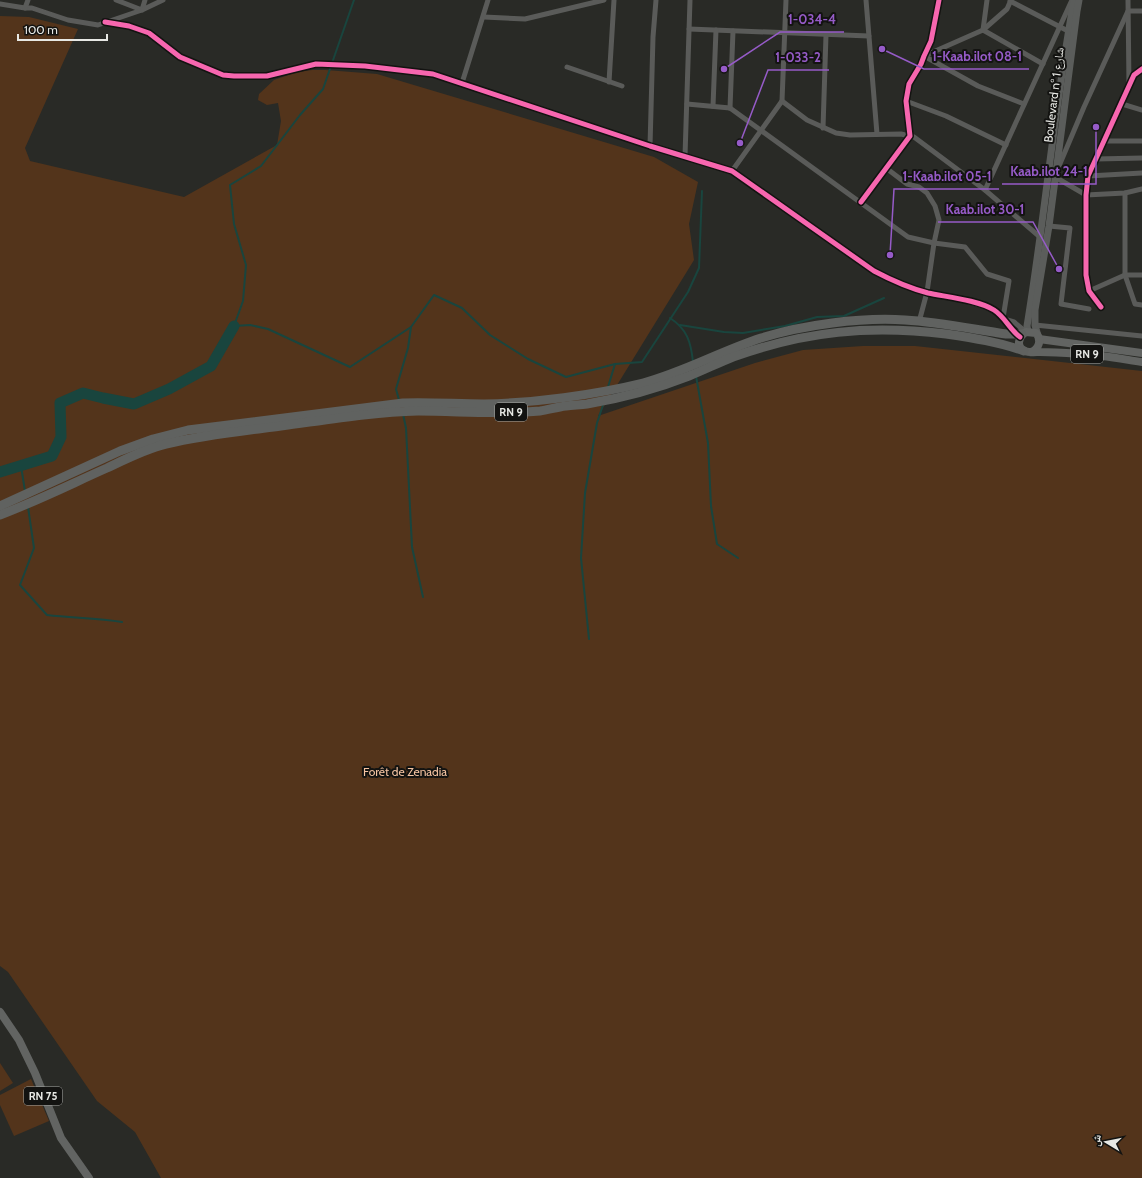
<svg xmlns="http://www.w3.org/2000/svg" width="1142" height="1178" font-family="Cabin,'Noto Naskh Arabic',sans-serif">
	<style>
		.green { fill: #53341b }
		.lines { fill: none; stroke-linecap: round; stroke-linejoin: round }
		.stream { stroke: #19453e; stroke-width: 2 }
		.river { stroke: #19453e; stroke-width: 11 }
		.minor { stroke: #5a5b59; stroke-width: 5 }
		.secondary { stroke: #5b5d5b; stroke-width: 7 }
		.primary { stroke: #626462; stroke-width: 8 }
		.trunk { stroke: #606260; stroke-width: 9 }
		.cycleway-casing { stroke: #131311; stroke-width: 8 }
		.cycleway { stroke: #f766af; stroke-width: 5 }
		.labels { text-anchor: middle; stroke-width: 4; stroke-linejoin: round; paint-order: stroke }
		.shield { fill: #131311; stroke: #a7a8a5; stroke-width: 1 }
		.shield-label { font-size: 11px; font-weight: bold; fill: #e7e8e4 }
		.street-label { font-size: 12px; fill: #e7e8e4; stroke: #131311 }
		.park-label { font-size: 12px; fill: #f6c4a2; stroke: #131311 }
		.leader { fill: none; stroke: #965bc8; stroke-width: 1.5 }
		.callout-dot { fill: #965bc8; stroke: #131311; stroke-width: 1.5 }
		.callout-label { font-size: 13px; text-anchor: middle; font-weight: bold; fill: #965bc8; stroke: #131311; stroke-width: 4; stroke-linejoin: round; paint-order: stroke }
	</style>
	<rect width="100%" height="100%" fill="#292a26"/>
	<!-- green -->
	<g class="green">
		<path d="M0 16 29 17 78 29 25 148 30 161 184 197 277 145 281 121 278 103 267 105 258 100 259 94 274 80 297 72 312 70H326L377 74 654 157 698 182 689 224 694 260 598 416 755 363 803 350 863 346H915L1142 371V1178H161L135 1132 97 1101 8 972 0 966Z"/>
		<path d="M0 1063 13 1083 0 1091Z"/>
		<path d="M31 1079 49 1121 14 1136 0 1105V1095Z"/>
	</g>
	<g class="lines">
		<!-- stream -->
		<g class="stream">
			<path d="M354 0 323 89 300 115 261 166 230 185 234 224 246 265 243 301 234 326 250 325 268 329 350 367 411 327 434 295 462 308 490 335 528 359 566 377 615 364 642 362 688 292 699 268 702 191"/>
			<path d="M670 318C687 329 691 342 693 362"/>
			<path d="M680 325 724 332 743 333 785 326 817 317 844 316 884 298"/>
			<path d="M696 376 708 443 711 506 717 544 738 558"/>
			<path d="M608 387 615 364"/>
			<path d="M399 400 396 389 408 348 411 327"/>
			<path d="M403 414 406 428 412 547 423 597"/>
			<path d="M21 466 25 491"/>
			<path d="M28 507 34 548 20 585 47 615C72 618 97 618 122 622"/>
			<path d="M589 639 581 558 585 493 597 423 603 405"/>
		</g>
		<!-- river -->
		<path class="river" d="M0 472 52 456 61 437 60 403 83 393 103 398 134 404 169 389 211 366 234 326"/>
		<!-- minor -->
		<g class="minor">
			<path d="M116 0 142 10 145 0"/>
			<path d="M866 0 877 134"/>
			<path d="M987 0 983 30 1043 64"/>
			<path d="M1128 0 1129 85"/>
			<path d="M1010 1 1068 31"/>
			<path d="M0 4 25 8H32L68 20 98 25 142 10 163 0"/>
			<path d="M25 8 28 0"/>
			<path d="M484 17 525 19 604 0"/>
			<path d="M105 22 129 26 149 33 180 57 223 75 234 76H267L316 64 365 66 433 74 650 146 732 171 874 271C891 280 909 287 928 292 949 298 973 300 993 310 1003 315 1009 326 1016 334"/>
			<path d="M689 29 869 36"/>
			<path d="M924 56 978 86 1024 104"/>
			<path d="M924 56 983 30 1007 9 1011 0"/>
			<path d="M567 67 622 86"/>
			<path d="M609 82 614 0"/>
			<path d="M462 83 488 0"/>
			<path d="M782 101 807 120 836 133 850 135 901 134 914 137 985 190 1040 237"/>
			<path d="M906 101 946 116 1006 145"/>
			<path d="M687 104 730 108 908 237 934 243 965 247 987 274 1009 281 1003 318"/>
			<path d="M1122 104 1142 110"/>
			<path d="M713 106 716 30"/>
			<path d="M730 108 733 31"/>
			<path d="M823 128 826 35"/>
			<path d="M1105 141H1142"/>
			<path d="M650 146 653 37 656 0"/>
			<path d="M685 156 690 0"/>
			<path d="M1096 159 1142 158"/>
			<path d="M1059 166 1084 107 1128 11H1142"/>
			<path d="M886 168 907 184 919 187 927 193 935 206 939 220 934 243 927 292 919 322"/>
			<path d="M732 171 782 101 786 0"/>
			<path d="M1088 176 1142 173"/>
			<path d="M1055 177 1086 195 1125 193 1142 189"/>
			<path d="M985 190 1072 0"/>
			<path d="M1125 193V275L1135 304 1142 305"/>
			<path d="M861 202 910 136 906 101 909 84 921 64 924 56 931 41 939 0"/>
			<path d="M1049 226 1070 228 1061 304 1089 309"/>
			<path d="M1089 291 1125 275H1142"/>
			<path d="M1101 307 1089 291 1086 275V195L1088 176 1134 75 1142 69"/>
			<path d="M1004 319 1014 322 1026 332"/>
			<path d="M1035 325 1142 336"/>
		</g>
		<!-- secondary -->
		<g class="secondary">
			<path d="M1028 332 1027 326C1045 217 1054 108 1074 0"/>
			<path d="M1038 336 1035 325V310L1049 226 1077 11 1079 0"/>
		</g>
		<!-- primary -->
		<g class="primary">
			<path d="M1039 339 1142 353"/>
			<path d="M1031 352C1039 349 1042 340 1036 333L1026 332C1019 336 1015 347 1025 351 1029 353 1036 352 1040 352 1054 352 1067 353 1081 354 1101 355 1122 359 1142 362"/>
			<path d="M0 1012 19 1040 35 1073 61 1138 89 1178"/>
		</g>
		<!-- trunk -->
		<g class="trunk">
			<path d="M0 506 120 451 153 439 188 430 403 403C430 402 457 404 484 404 534 403 594 395 643 383 684 372 721 351 761 338 803 325 861 317 905 320 939 322 972 329 1006 334H1022"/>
			<path d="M0 515C37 501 71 484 107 468 126 459 145 449 166 444 204 435 242 431 281 426 326 420 372 412 418 411 458 411 499 415 540 411 548 410 557 407 566 406 573 405 580 405 587 404 622 398 656 389 689 376 704 370 718 363 733 357 806 331 869 325 946 334 973 338 999 342 1024 351"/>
		</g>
		<!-- cycleway casing -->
		<g class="cycleway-casing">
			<g id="cycleway">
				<path d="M105 22 129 26 149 33 180 57 223 75 234 76H267L316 64 365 66 433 74 650 146 732 171 874 271C891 280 909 288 928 293 947 297 978 300 994 310 1005 317 1010 330 1020 337"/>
				<path d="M861 202 910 136 906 101 909 84 921 64 924 56 931 41 939 0"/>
				<path d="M1101 307 1089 291 1086 275V195L1088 176 1134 75 1142 69"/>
			</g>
		</g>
		<!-- cycleway -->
		<use href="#cycleway" class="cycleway"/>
	</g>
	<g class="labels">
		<!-- shield labels -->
		<g class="shield">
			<rect x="1071" y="345" width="32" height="18" rx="3"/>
			<rect x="495" y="403" width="32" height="18" rx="3"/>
			<rect x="24" y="1087" width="38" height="18" rx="3"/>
		</g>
		<g class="shield-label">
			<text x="1087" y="358">RN 9</text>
			<text x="511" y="416">RN 9</text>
			<text x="43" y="1100">RN 75</text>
		</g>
		<!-- street labels -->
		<g class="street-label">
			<text transform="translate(1054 95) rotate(-83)" y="4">Boulevard n° شارع 1</text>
		</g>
		<!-- park labels -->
		<g class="park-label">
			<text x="405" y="776">Forêt de Zenadia</text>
		</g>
	</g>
	<!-- callouts -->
	<path class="leader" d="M724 69L780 32H844M882 49L924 69H1029M740 143L768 70H829M1096 127L1096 184H1002M890 255L894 189H999M1059 269L1033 222H938"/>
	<g class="callout-dot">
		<circle cx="724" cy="69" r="4"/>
		<circle cx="882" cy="49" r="4"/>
		<circle cx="740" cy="143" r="4"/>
		<circle cx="1096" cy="127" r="4"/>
		<circle cx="890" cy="255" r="4"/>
		<circle cx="1059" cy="269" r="4"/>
	</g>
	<g class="callout-label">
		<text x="812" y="24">1-034-4</text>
		<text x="977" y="61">1-Kaab.ilot 08-1</text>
		<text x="798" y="62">1-033-2</text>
		<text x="1049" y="176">Kaab.ilot 24-1</text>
		<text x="947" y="181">1-Kaab.ilot 05-1</text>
		<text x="985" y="214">Kaab.ilot 30-1</text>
	</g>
	<!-- north arrow -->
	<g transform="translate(1106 1142) rotate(280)" stroke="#131311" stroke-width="3" paint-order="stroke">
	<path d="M0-3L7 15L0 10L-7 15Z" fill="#e7e8e4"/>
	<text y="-6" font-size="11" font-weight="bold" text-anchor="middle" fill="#e7e8e4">ش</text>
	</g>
	<!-- scale -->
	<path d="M18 34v6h89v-6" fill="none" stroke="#e7e8e4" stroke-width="2"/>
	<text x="24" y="34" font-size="12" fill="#e7e8e4" stroke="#131311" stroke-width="3" paint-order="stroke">100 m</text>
</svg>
